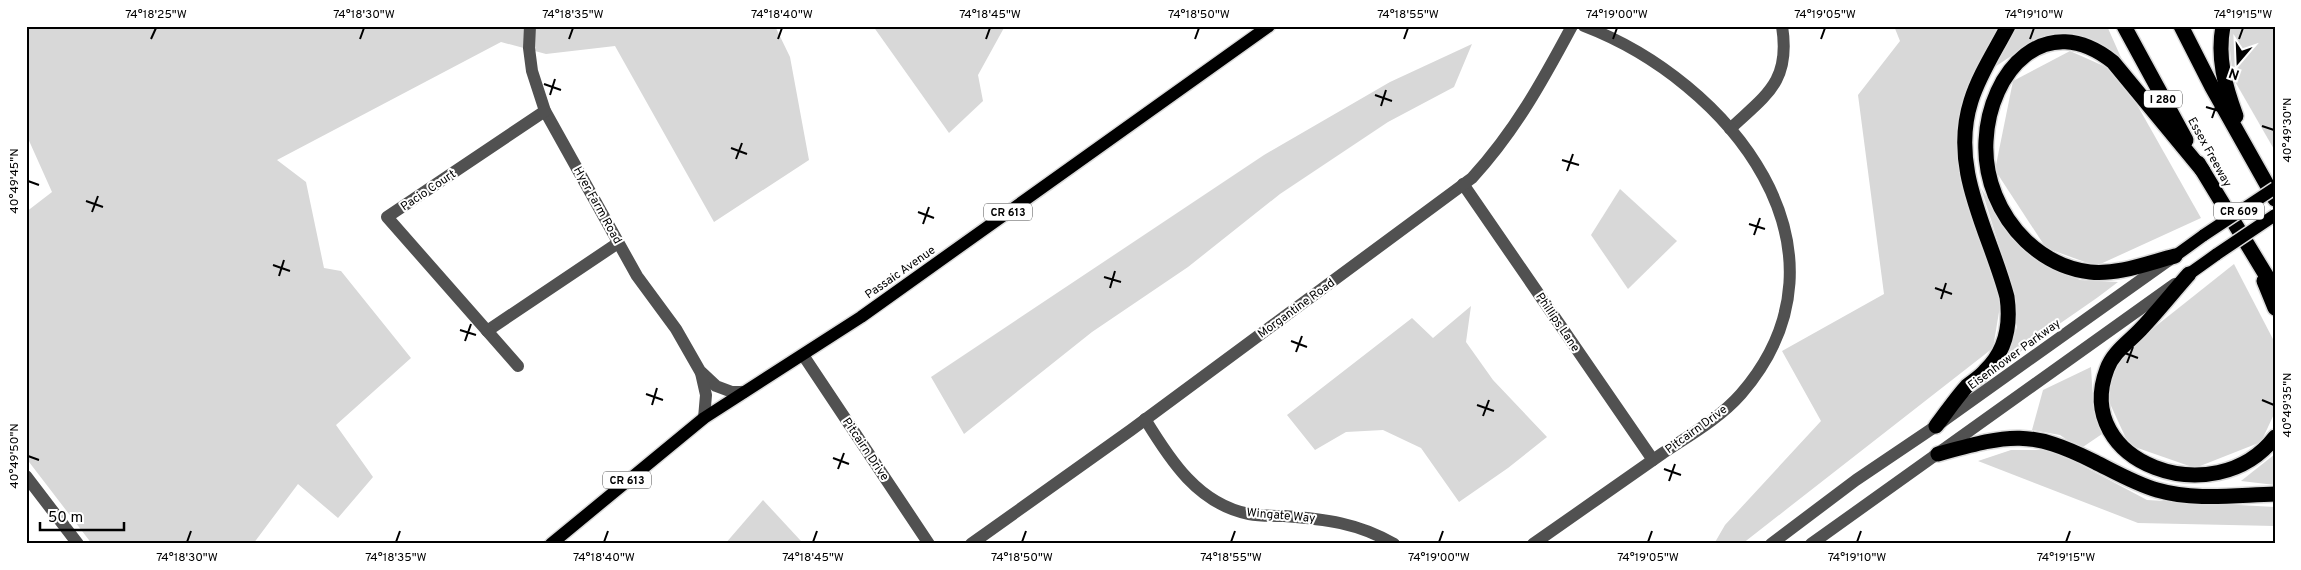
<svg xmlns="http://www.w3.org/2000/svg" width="2301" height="570" font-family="Overpass,sans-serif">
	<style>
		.green { fill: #d8d8d8 }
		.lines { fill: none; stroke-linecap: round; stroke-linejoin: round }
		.major-casing { stroke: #dbdbdb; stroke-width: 15 }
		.highway-casing { stroke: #dbdbdb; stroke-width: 18 }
		.minor { stroke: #515151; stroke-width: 12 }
		.major { stroke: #000; stroke-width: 12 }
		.highway { stroke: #000; stroke-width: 15 }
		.major-bridge-casing { stroke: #dbdbdb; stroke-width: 15; stroke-linecap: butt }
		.major-bridge { stroke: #000; stroke-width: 12 }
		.ticks { fill: none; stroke: #000; stroke-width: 2 }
		.labels { text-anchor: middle; stroke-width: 4; stroke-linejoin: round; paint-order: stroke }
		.shield { fill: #fff; stroke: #4c4c4c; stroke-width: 1 }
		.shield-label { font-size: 11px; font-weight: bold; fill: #000 }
		.street-label { font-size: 12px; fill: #000; stroke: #fff }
		.neatline { fill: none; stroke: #000; stroke-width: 2 }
		.ticks-label { font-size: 12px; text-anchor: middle; fill: #000 }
	</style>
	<rect width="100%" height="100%" fill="#fff"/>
	<!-- green -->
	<g class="green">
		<path d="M26 26H775L790 57 809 160 714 222 615 46 546 54 501 42 277 160 306 182 324 268 341 271 411 358 336 425 373 477 338 518 298 484 253 544H92L26 458V212L52 192 26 134Z"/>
		<path d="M873 26H1005L978 75 983 101 949 133Z"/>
		<path d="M1894 26H2000L1959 121 1962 187 2001 300 1993 348 1742 544H1714L1725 525 1821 421 1782 351 1884 294 1858 95 1900 41Z"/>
		<path d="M2017 26H2107L2123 62C2067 22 2047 32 1993 68Z"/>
		<path d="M2231 26H2275V151L2233 78 2228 31Z"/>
		<path d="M1472 44 1454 87 1388 122 1280 194 1188 267 1092 332 964 434 931 377 1264 155 1390 82Z"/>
		<path d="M2070 51 2115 71 2127 87 2201 218 2096 266 2046 248 1995 170 2013 81Z"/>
		<path d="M1981 188 2011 236 2036 258 2080 280 2118 282C2081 311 2041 334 2005 364L2017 327 2002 255Z"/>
		<path d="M1620 189 1677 241 1628 289 1591 235Z"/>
		<path d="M2234 264 2275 343V412L2261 442 2195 468 2129 445 2106 395 2122 353Z"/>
		<path d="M1471 306 1466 342 1493 380 1547 437 1508 468 1459 502 1421 448 1383 430 1346 432 1315 450 1287 415 1412 318 1433 338Z"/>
		<path d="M2091 367 2093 401 2102 434 2080 449 2060 435 2032 430 2043 390Z"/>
		<path d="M2011 450H2053L2147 500 2275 507V526L2138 523 1978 461Z"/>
		<path d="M2275 454V485L2241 481Z"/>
		<path d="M763 500 801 541V544H725Z"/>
	</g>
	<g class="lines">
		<!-- major casing -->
		<g class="major-casing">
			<g id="major">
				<path d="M2175 256 2204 235"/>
				<path d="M2189 274 2217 254"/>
				<path d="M551 544 704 418 861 317 1269 26"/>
			</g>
		</g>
		<!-- highway casing -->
		<g class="highway-casing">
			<g id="highway">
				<path d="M2124 26 2186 140"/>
				<path d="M2181 26 2212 87 2275 199"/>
				<path d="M2223 26C2217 58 2225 86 2236 116"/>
				<path d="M2198 163 2275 290"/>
				<path d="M2175 256C2148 263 2118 275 2090 272 2065 269 2043 257 2026 241 1999 215 1984 178 1986 141 1989 71 2046 8 2113 62L2203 171"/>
				<path d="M2189 274C2173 292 2158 311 2141 329 2129 342 2113 352 2107 369 2071 463 2215 515 2275 437"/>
				<path d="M2264 281 2275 308"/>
				<path d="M1936 426C1946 413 1956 398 1967 386 1973 381 1980 377 1985 371 2006 351 2011 325 2007 297 1990 232 1949 170 1971 101 1979 75 1995 51 2008 26"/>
				<path d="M1938 454C2008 435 2028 428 2095 462 2115 472 2136 484 2157 490 2195 501 2236 495 2275 494"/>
			</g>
		</g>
		<!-- minor -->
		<g class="minor">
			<path d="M530 26 529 48 532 71 545 111 637 276 676 329 700 371 716 386 732 392H744"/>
			<path d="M1730 129C1766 95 1791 82 1782 26"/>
			<path d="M1463 184 1653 460"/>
			<path d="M487 331 618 243"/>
			<path d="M803 355 929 544"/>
			<path d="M518 366 387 217 545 111"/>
			<path d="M701 373 706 395 704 418"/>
			<path d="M1145 419C1170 460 1198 504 1249 514 1260 516 1272 516 1284 516 1324 519 1359 523 1394 544"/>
			<path d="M26 476 78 544"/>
			<path d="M971 544 1131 430 1472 178C1515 131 1542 82 1572 26"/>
			<path d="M1533 544C1576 514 1620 483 1663 453 1690 435 1720 418 1741 394 1866 249 1728 81 1584 26"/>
			<path d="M1771 544 1856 480 1936 426 2169 260"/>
			<path d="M1811 544 2175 284"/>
		</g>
		<!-- major -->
		<use href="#major" class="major"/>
		<!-- highway -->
		<use href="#highway" class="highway"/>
		<!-- major-bridge casing -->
		<g class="major-bridge-casing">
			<g id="major-bridge">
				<path d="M2204 235 2275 188"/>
				<path d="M2217 254 2275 215"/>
			</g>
		</g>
		<!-- major-bridge -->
		<use href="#major-bridge" class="major-bridge"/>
	</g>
	<!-- ticks -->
	<path class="ticks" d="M151 39 156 28M360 39 364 28M569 39 573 28M778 39 782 28M986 39 990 28M1195 39 1199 28M1404 39 1408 28M1613 39 1617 28M1821 39 1825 28M2030 39 2034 28M2239 39 2243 28M544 84 561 90M550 95 555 79M1375 95 1392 101M1381 106 1386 90M2206 107 2223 112M2212 118 2218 101M2262 126 2274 130M731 148 747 154M736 159 742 143M1562 160 1579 165M1567 171 1573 154M28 181 39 185M86 201 103 207M92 212 98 196M918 212 934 218M923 224 929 207M1749 224 1765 229M1754 235 1760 218M273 265 290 271M279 276 284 260M1104 277 1121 282M1110 288 1115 271M1935 288 1952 294M1941 299 1946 283M460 330 476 335M465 341 471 324M1291 341 1307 347M1296 352 1302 336M2122 352 2138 358M2127 363 2133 347M646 394 663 400M2262 400 2274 405M652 405 657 388M1477 405 1494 411M1483 416 1489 400M28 456 39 460M833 458 849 464M838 469 844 453M1664 469 1681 475M1669 481 1675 464M187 542 191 531M396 542 400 531M604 542 608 531M813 542 817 531M1022 542 1026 531M1231 542 1235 531M1439 542 1443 531M1648 542 1652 531M1857 542 1861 531M2066 542 2070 531"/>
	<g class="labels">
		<!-- shield labels -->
		<g class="shield">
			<rect x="2144" y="90.5" width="38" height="17" rx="4"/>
			<rect x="2214" y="202.5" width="50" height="17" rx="4"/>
			<rect x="984" y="203.5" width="48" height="17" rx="4"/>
			<rect x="603" y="471.5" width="48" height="17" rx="4"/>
		</g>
		<g class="shield-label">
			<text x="2163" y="103">I 280</text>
			<text x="2239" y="215">CR 609</text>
			<text x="1008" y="216">CR 613</text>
			<text x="627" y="484">CR 613</text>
		</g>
		<!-- street labels -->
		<g class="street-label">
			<text transform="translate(2210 152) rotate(61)" y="4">Essex Freeway</text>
			<text transform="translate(428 190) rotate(-34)" y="4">Pacio Court</text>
			<text transform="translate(598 205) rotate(61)" y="4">Hyer Farm Road</text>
			<text transform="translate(900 272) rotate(-35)" y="4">Passaic Avenue</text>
			<text transform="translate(1296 308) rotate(-36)" y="4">Morgantine Road</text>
			<text transform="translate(1558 322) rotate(56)" y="4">Phillips Lane</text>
			<text transform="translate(2014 354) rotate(-36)" y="4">Eisenhower Parkway</text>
			<text transform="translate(1696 429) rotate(-36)" y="4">Pitcairn Drive</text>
			<text transform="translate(866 449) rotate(56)" y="4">Pitcairn Drive</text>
			<text transform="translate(1281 515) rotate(5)" y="4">Wingate Way</text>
		</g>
	</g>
	<!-- border -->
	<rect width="2301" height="570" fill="none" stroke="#ffffff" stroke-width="55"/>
	<!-- north arrow -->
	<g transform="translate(2238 62) rotate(199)" stroke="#ffffff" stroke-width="4" paint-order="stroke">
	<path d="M0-4L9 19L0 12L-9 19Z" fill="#000000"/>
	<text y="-8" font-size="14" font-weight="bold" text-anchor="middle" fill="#000000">N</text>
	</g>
	<!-- scale -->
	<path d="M40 522v8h84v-8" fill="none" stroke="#000000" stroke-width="2.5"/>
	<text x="48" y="522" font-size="15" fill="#000000" stroke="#ffffff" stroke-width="4" paint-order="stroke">50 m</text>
	<rect x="28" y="28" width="2246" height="514" class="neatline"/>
	<g class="ticks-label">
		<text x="156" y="18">74°18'25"W</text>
		<text x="364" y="18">74°18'30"W</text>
		<text x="573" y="18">74°18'35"W</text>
		<text x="782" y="18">74°18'40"W</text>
		<text x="990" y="18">74°18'45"W</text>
		<text x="1199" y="18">74°18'50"W</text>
		<text x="1408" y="18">74°18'55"W</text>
		<text x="1617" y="18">74°19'00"W</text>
		<text x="1825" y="18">74°19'05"W</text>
		<text x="2034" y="18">74°19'10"W</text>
		<text x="2243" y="18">74°19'15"W</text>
		<text transform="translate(2287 130) rotate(-90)" y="4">40°49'30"N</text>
		<text transform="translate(14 181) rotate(-90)" y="4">40°49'45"N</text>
		<text transform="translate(2287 405) rotate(-90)" y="4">40°49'35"N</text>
		<text transform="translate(14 456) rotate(-90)" y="4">40°49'50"N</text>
		<text x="187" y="561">74°18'30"W</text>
		<text x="396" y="561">74°18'35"W</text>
		<text x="604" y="561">74°18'40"W</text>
		<text x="813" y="561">74°18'45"W</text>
		<text x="1022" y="561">74°18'50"W</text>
		<text x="1231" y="561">74°18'55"W</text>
		<text x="1439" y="561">74°19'00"W</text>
		<text x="1648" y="561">74°19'05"W</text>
		<text x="1857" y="561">74°19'10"W</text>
		<text x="2066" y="561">74°19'15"W</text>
	</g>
</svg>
